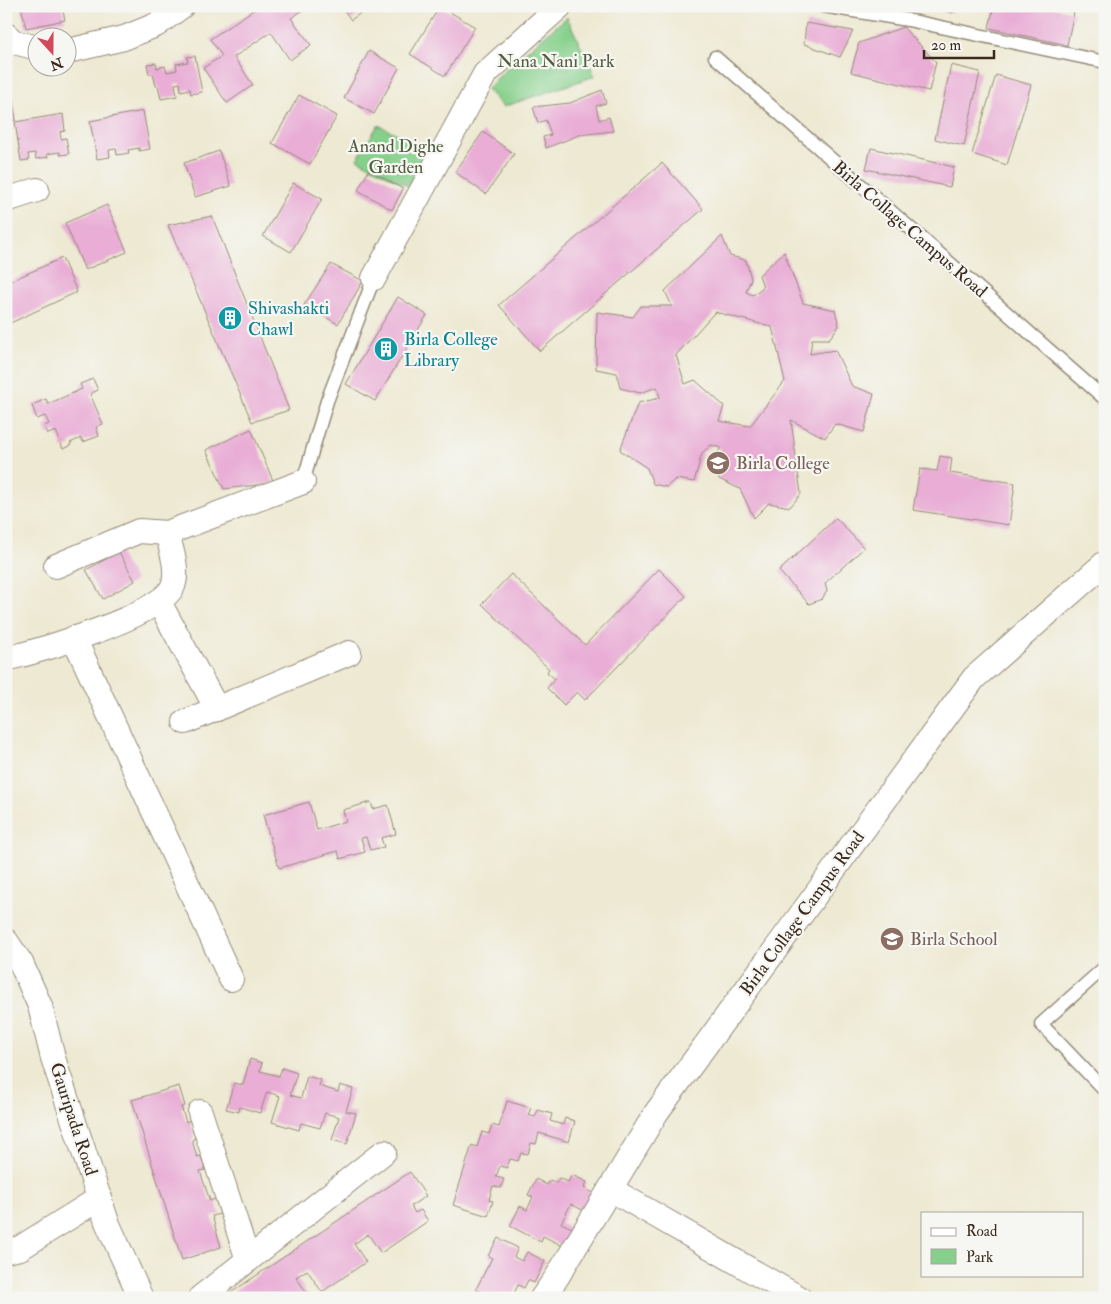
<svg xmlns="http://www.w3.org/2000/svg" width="1111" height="1304" font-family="'IM FELL Double Pica',serif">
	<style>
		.green { fill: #86d08c; stroke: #607d55 }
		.building { fill: #e9add6; fill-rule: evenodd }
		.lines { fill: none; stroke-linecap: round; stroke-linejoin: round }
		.lane-casing { stroke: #948a78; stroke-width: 15 }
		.street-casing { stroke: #948a78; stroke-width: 26 }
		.lane { stroke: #fff; stroke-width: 12 }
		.street { stroke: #fff; stroke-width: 24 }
		.labels { text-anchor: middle; stroke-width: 4.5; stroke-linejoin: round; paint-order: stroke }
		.park-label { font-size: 18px; fill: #525c3f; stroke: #f6f6f2 }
		.street-label { font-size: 18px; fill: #3b2a1e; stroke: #f6f6f2 }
		.culture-label { font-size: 18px; fill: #0d838f; stroke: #f6f6f2; text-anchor: start }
		.education-label { font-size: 18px; fill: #785e54; stroke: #f6f6f2; text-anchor: start }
	</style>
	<rect width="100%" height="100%" fill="#f6f6f2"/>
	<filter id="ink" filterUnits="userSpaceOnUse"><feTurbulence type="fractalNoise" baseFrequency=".02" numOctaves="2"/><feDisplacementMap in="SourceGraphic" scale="10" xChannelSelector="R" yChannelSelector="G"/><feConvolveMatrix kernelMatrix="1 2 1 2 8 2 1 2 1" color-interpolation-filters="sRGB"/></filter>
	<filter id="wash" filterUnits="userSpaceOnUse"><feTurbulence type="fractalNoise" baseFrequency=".0096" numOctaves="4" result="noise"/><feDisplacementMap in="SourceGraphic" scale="20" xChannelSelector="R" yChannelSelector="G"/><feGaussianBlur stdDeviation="1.12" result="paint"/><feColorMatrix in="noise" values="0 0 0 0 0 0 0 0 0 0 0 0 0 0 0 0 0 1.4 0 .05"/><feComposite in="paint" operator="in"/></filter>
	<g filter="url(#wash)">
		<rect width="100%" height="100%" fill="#ede9d2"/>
		<!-- green -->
		<g class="green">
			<path d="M567 17 595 76 503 107 487 89 509 66Z"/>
			<path d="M378 125 429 149 408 186 357 159Z"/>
		</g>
		<g id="blocks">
			<!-- building -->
			<g class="building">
				<path d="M21 6 62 7 65 20 26 28Z"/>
				<path d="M259 6H309L291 18 311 45 290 60 271 32 234 57 253 85 227 103 203 68 222 56 210 39Z"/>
				<path d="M341 6H370L351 20Z"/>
				<path d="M440 6 475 27 445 76 410 54Z"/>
				<path d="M924 6H955L953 13Z"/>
				<path d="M994 6H1046L1074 12 1067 45 989 28Z"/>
				<path d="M806 23 853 31 840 57 804 44Z"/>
				<path d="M903 27 936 62 929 91 851 72 859 43Z"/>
				<path d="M369 51 399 68 374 114 344 98Z"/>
				<path d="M195 56 202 92 191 94 190 89 181 91 180 83 175 84 177 96 161 99 158 86H156L153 74H149L147 64 156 63 157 68 165 66 167 72 177 70 176 64 188 62 187 57Z"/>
				<path d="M951 65 980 72 964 146 935 139Z"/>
				<path d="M996 75 1031 85 1007 165 972 154Z"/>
				<path d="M10 82 16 120 6 122V83Z"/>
				<path d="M602 90 606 103 596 106 599 120 609 117 613 131 579 135 546 148 543 137 551 135 546 120 538 123 533 107 570 103Z"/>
				<path d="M299 95 337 116 310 164 272 143Z"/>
				<path d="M143 111 150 149 139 151V148L128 150 129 153 117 155 116 149 109 150 110 157 97 159 90 121Z"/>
				<path d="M63 114 65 131 60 132 61 139 66 138 69 154 60 155V152L47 154 48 157 36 159 35 153 28 154 29 160 21 161 15 122Z"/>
				<path d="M483 132 514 154 486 194 455 172Z"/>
				<path d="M871 148 954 167 950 187 866 169Z"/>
				<path d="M219 151 231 186 195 197 184 163Z"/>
				<path d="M662 163 703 209 540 351 499 305Z"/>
				<path d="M369 170 403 189 392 210 358 190Z"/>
				<path d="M293 183 322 199 291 252 263 236Z"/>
				<path d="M107 205 127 252 85 270 65 223Z"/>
				<path d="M212 216 289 410 252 422 168 225Z"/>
				<path d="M722 236 730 256 746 260 751 279 746 292 753 295 763 287 759 275 784 252 803 303 835 310 839 326 829 339H812L810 354 835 350 852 386 874 394 864 432 835 424 825 438 791 420 801 494 790 507 769 503 754 518 740 489 719 479 714 458 721 448 711 445 702 453 694 482 676 479 666 487 653 484 647 468 620 450 638 403 660 398 657 387 640 393 620 388 617 373 596 369 597 312 633 317 641 306H672L665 291ZM715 312 772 327 785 381 750 426 719 421 724 406 695 380 685 384 676 355Z"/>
				<path d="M62 258 77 292 6 325V283Z"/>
				<path d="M331 264 363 281 338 324 304 305Z"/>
				<path d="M398 297 427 315 375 401 346 384Z"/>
				<path d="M93 379 98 390 90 394 103 424 96 427 99 436 83 442 81 438 70 443 71 445 63 449 56 431 48 434 44 426 49 424 45 416 37 419 32 405 46 399 48 404 82 389 80 384Z"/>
				<path d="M251 429 274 483 224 489 206 450Z"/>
				<path d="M940 456 952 458 950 473 1015 483 1009 525 913 510 920 469 937 471Z"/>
				<path d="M836 518 864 548 825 583 827 591 822 599 809 604 779 571Z"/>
				<path d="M119 552 135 581 103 599 86 570Z"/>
				<path d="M659 569 686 596 585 700 577 692 564 705 547 688 555 679 547 672 549 669 482 604 511 574 585 645Z"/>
				<path d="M309 802 317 830 346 821 343 810 371 802 373 809 388 805 396 834 381 838 384 847 370 850 366 837 361 838 365 852 340 859 338 851 279 868 263 815Z"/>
				<path d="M250 1059 262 1063 260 1071 279 1076 282 1068 297 1073 290 1095 301 1098 307 1076 321 1080 319 1086 338 1092 340 1085 353 1089 346 1111 356 1113 347 1144 332 1140 339 1117 325 1113 320 1128 301 1123 299 1130 272 1122 280 1096 267 1092 260 1113 240 1107 239 1112 226 1109 234 1083 243 1085Z"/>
				<path d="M179 1086 185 1106 181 1107 186 1122 190 1120 195 1138 192 1140 197 1157 201 1156 205 1170 200 1171 210 1201 215 1199 220 1214 212 1216 221 1247 182 1260 132 1100Z"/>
				<path d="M507 1101 531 1108 528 1115 535 1117 538 1110 552 1114 550 1121 563 1125 565 1118 575 1121 569 1142 539 1133 536 1144 531 1143 528 1154 521 1153 518 1161 510 1159 507 1168 500 1166 496 1177 504 1179 501 1188 493 1186 489 1200 493 1201 488 1216 453 1205 472 1145 477 1147 482 1132 489 1134 492 1125 499 1127Z"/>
				<path d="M410 1172 426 1196 411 1206 415 1213 421 1210 428 1221 381 1253 368 1234 354 1244 366 1262 322 1292 307 1270 296 1277 310 1298H223Z"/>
				<path d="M572 1175 587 1182 584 1188 593 1193 584 1211 571 1204 561 1223 574 1229 565 1247 543 1236 541 1242 510 1226 520 1206 527 1210 533 1197 528 1195 536 1179 547 1185 550 1180 556 1183 559 1178 568 1182Z"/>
				<path d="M498 1238 518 1248 514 1257 522 1261 527 1252 545 1261 534 1283 528 1280 524 1288 518 1285 512 1298H478L481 1292 476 1289 492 1258 488 1256Z"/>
			</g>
		</g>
	</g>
	<g filter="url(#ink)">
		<use href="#blocks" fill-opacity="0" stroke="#948a78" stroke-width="1"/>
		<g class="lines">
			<!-- lane casing -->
			<g class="lane-casing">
				<g id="lane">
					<path d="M823 6 908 20 1105 62"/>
					<path d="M715 57 1105 399"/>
					<path d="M303 482 327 401 374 278"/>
					<path d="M1105 967 1041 1024 1105 1091"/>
				</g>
			</g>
			<!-- street casing -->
			<g class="street-casing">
				<g id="street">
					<path d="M6 35 14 42 38 48"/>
					<path d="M68 51 124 38 156 25 182 6"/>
					<path d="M6 200 37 190"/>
					<path d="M374 278 485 74 560 6"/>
					<path d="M56 566 139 531 167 533 303 482"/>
					<path d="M159 602 217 709"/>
					<path d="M74 638 231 979"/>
					<path d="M6 659C38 651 161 616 173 586 179 570 171 549 167 533"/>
					<path d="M185 722 349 653"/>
					<path d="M6 941 21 963 40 1006 53 1058 107 1222 141 1298"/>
					<path d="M200 1112 248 1260"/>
					<path d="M610 1189 799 1298"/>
					<path d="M6 1251 20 1248 100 1198"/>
					<path d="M200 1298 384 1152"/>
					<path d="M542 1298 557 1277 656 1113 974 678 1105 563"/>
				</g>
			</g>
			<!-- lane -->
			<use href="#lane" class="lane"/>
			<!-- street -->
			<use href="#street" class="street"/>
		</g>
	</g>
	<!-- icons -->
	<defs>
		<g id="building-disc" transform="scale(1.25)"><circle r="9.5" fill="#0f9aa8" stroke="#f6f6f2"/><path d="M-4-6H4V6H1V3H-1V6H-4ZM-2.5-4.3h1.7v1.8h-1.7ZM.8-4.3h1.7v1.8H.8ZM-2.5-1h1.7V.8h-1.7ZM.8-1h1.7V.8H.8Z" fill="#fff"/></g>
		<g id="university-disc" transform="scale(1.25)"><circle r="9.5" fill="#8d6e63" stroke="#f6f6f2"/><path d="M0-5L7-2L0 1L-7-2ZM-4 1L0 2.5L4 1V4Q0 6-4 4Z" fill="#fff"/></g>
		<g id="school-disc" transform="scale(1.25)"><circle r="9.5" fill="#8d6e63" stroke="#f6f6f2"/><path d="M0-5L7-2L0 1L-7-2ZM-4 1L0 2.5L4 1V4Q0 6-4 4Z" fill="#fff"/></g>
	</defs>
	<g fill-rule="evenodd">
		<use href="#building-disc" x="230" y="318"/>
		<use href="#building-disc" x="386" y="349"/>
		<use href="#university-disc" x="718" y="463"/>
		<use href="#school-disc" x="892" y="939"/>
	</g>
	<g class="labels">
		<!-- park labels -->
		<g class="park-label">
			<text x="556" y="67">Nana Nani Park</text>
			<text x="396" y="152">Anand Dighe<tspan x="396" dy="21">Garden</tspan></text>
		</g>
		<!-- street labels -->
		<g class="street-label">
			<text transform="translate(910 229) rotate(41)" y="6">Birla Collage Campus Road</text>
			<text transform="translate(802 913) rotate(-54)" y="6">Birla Collage Campus Road</text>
			<text transform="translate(74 1119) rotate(72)" y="6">Gauripada Road</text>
		</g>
		<!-- culture labels -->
		<g class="culture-label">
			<text x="248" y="314">Shivashakti<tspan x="248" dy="21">Chawl</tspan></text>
			<text x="404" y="345">Birla College<tspan x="404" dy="21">Library</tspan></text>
		</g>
		<!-- education labels -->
		<g class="education-label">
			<text x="736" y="469">Birla College</text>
			<text x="910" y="945">Birla School</text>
		</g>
	</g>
	<!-- margin -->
	<rect width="1111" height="1304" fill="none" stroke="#f6f6f2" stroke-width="25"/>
	<!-- legend -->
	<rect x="921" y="1212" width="162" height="65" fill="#f6f6f2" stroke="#aba49d"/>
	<rect x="931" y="1228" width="25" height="8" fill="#ffffff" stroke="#aba49d"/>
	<text x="966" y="1236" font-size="15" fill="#3b2a1e">Road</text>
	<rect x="931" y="1249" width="25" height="15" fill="#86d08c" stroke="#aba49d"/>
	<text x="966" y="1262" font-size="15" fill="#3b2a1e">Park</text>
	<!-- north arrow -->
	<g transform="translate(52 52) rotate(159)"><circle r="24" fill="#f6f6f2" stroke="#aba49d"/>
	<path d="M0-4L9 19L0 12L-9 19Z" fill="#d1495b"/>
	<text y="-8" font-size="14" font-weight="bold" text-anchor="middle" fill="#3b2a1e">N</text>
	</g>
	<!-- scale -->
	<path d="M924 50v8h70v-8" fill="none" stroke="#3b2a1e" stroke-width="2.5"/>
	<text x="931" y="50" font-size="15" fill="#3b2a1e" stroke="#f6f6f2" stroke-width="4" paint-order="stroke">20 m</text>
</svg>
